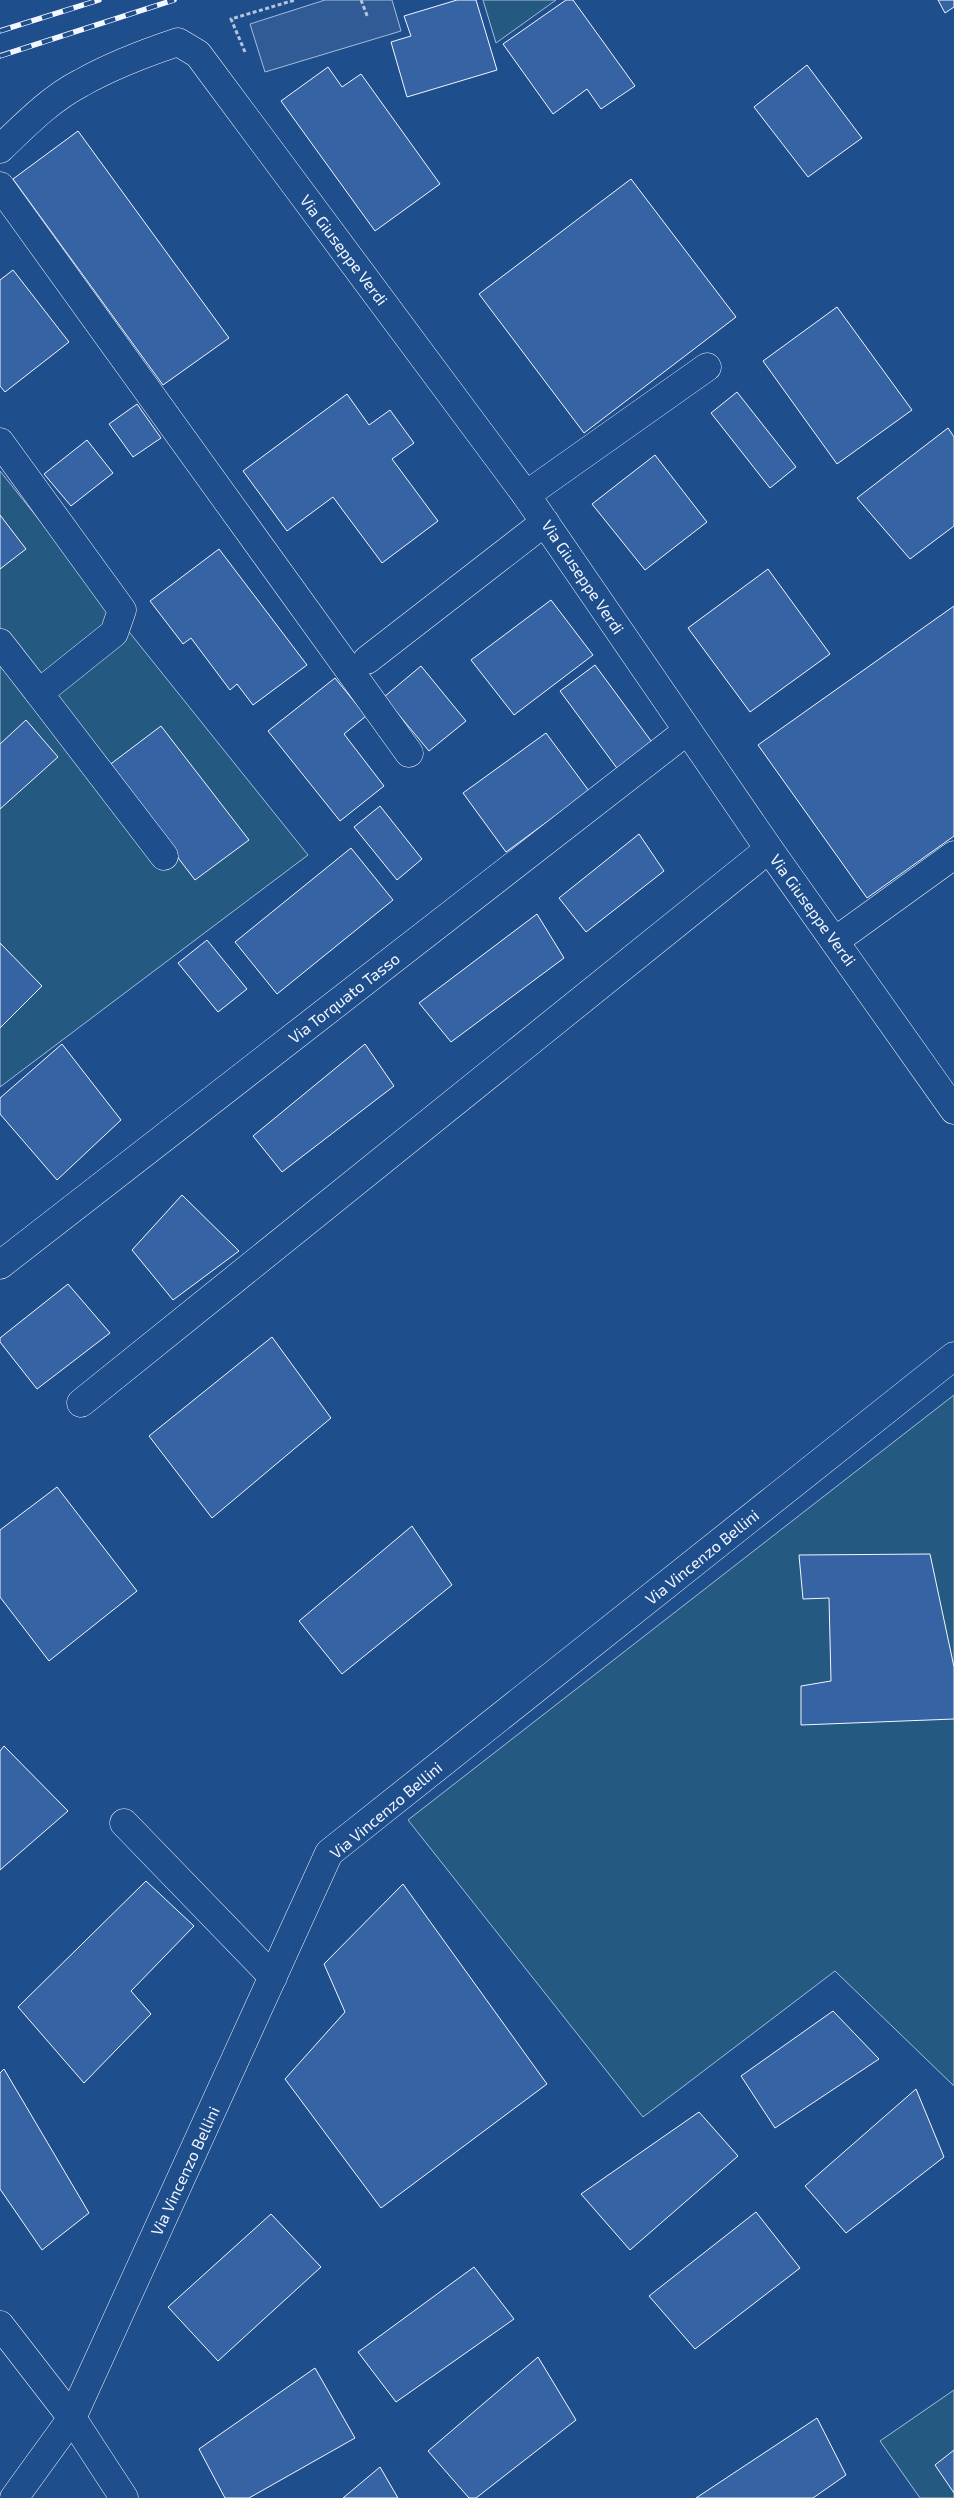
<svg xmlns="http://www.w3.org/2000/svg" width="954" height="2498" font-family="'Exo 2',sans-serif">
	<style>
		.green { fill: #245a82; stroke: #a8bbd7 }
		.parking { fill: #305b95; stroke: #a8bbd7 }
		.building { fill: #3563a3; stroke: #f2f6ff }
		.lines { fill: none; stroke-linecap: round; stroke-linejoin: round }
		.minor-casing { stroke: #f2f6ff; stroke-width: 29 }
		.path { stroke: #b3c4dc; stroke-width: 3; stroke-dasharray: 4 2.5; stroke-linecap: butt }
		.minor { stroke: #1f4e8c; stroke-width: 28 }
		.rail-casing { stroke: #f2f6ff; stroke-width: 5.5 }
		.rail { stroke: #1f4e8c; stroke-width: 4; stroke-dasharray: 11; stroke-linecap: butt }
		.labels { text-anchor: middle; stroke-width: 4; stroke-linejoin: round; paint-order: stroke }
		.street-label { font-size: 16px; fill: #f2f6ff; stroke: #1f4e8c }
	</style>
	<rect width="100%" height="100%" fill="#1f4e8c"/>
	<!-- green -->
	<g class="green">
		<path d="M483 0H556L496 43Z"/>
		<path d="M0 471 308 855 0 1087Z"/>
		<path d="M954 1395V2086L835 1971 643 2117 408 1820Z"/>
		<path d="M954 2390V2498H920L880 2441Z"/>
	</g>
	<!-- parking -->
	<path class="parking" d="M325 0H392L401 31 265 72 250 24Z"/>
	<!-- building -->
	<g class="building">
		<path d="M457 0H476L497 70 407 97 391 42 411 36 404 16Z"/>
		<path d="M566 0H573L635 86 601 109 587 89 553 114 503 44Z"/>
		<path d="M938 0H954V7L945 13Z"/>
		<path d="M807 65 862 138 808 177 754 107Z"/>
		<path d="M328 67 342 87 361 74 440 184 375 231 281 101Z"/>
		<path d="M78 131 229 338 163 385 13 179Z"/>
		<path d="M631 179 736 317 584 433 479 294Z"/>
		<path d="M13 270 69 342 5 392 0 386V280Z"/>
		<path d="M837 307 912 410 837 464 763 361Z"/>
		<path d="M737 392 796 467 770 488 711 413Z"/>
		<path d="M347 394 369 425 390 410 414 443 392 459 438 521 382 563 333 497 287 531 243 471Z"/>
		<path d="M137 404 161 438 133 457 109 424Z"/>
		<path d="M948 428 954 437V526L910 559 857 498Z"/>
		<path d="M87 440 113 473 71 506 44 474Z"/>
		<path d="M655 455 707 522 645 570 592 504Z"/>
		<path d="M0 515 26 549 0 569Z"/>
		<path d="M219 549 307 665 253 705 237 684 230 690 191 638 183 644 150 601Z"/>
		<path d="M768 569 830 654 750 712 688 628Z"/>
		<path d="M551 600 593 655 514 715 471 660Z"/>
		<path d="M954 606V836L867 898 758 745Z"/>
		<path d="M595 665 657 749 622 775 560 691Z"/>
		<path d="M421 666 466 721 429 751 384 697Z"/>
		<path d="M335 678 366 716 344 734 384 786 340 821 268 731Z"/>
		<path d="M26 720 58 757 0 809V744Z"/>
		<path d="M161 726 249 840 195 880 108 766Z"/>
		<path d="M546 733 589 791 506 852 463 793Z"/>
		<path d="M380 806 422 859 397 880 354 827Z"/>
		<path d="M639 834 664 871 586 932 559 898Z"/>
		<path d="M351 848 393 900 277 994 235 942Z"/>
		<path d="M537 914 564 958 451 1042 419 1003Z"/>
		<path d="M207 940 247 989 218 1012 178 963Z"/>
		<path d="M0 943 42 986 0 1028Z"/>
		<path d="M62 1044 121 1120 57 1180 0 1114V1098Z"/>
		<path d="M365 1044 394 1086 282 1172 253 1136Z"/>
		<path d="M182 1195 239 1251 173 1300 132 1250Z"/>
		<path d="M68 1284 110 1333 37 1389 0 1342V1338Z"/>
		<path d="M272 1337 331 1418 212 1518 149 1436Z"/>
		<path d="M57 1487 137 1591 49 1661 0 1597V1530Z"/>
		<path d="M412 1526 452 1585 342 1674 299 1621Z"/>
		<path d="M930 1554 954 1667V1719L801 1725V1686L831 1681 829 1598 803 1599 799 1555Z"/>
		<path d="M4 1746 68 1811 0 1870V1751Z"/>
		<path d="M146 1881 194 1926 131 1991 151 2014 84 2083 18 2007Z"/>
		<path d="M403 1884 547 2084 381 2208 285 2079 345 2012 324 1964Z"/>
		<path d="M833 2011 879 2059 775 2128 741 2076Z"/>
		<path d="M4 2069 89 2213 42 2250 0 2189V2073Z"/>
		<path d="M916 2089 944 2157 846 2233 805 2186Z"/>
		<path d="M699 2112 738 2156 630 2250 581 2194Z"/>
		<path d="M756 2212 800 2268 695 2349 649 2296Z"/>
		<path d="M271 2214 321 2267 218 2361 168 2307Z"/>
		<path d="M474 2267 514 2319 396 2402 358 2352Z"/>
		<path d="M538 2357 576 2420 476 2498H469L428 2451Z"/>
		<path d="M315 2368 355 2438 249 2498H225L199 2449Z"/>
		<path d="M817 2418 846 2475 813 2498H696Z"/>
		<path d="M954 2450V2493L935 2465Z"/>
		<path d="M380 2467 398 2498H343Z"/>
	</g>
	<g class="lines">
		<!-- minor casing -->
		<g class="minor-casing">
			<g id="minor">
				<path d="M0 149C25 125 50 99 81 83 111 66 145 53 178 42L198 54 526 495 769 849 954 1110"/>
				<path d="M0 186 409 753"/>
				<path d="M0 442 122 610 114 633 39 693 164 856"/>
				<path d="M526 495 707 367"/>
				<path d="M0 643 39 693"/>
				<path d="M367 660 545 522"/>
				<path d="M835 941 954 855"/>
				<path d="M0 1265 687 731"/>
				<path d="M81 1403 769 849"/>
				<path d="M124 1823 273 1977"/>
				<path d="M0 2325 72 2418 124 2498"/>
				<path d="M14 2498 72 2418 329 1853 954 1356"/>
			</g>
		</g>
		<!-- path -->
		<g class="path">
			<path d="M361 0 368 18"/>
			<path d="M245 52 231 19 295 0"/>
		</g>
		<!-- minor -->
		<use href="#minor" class="minor"/>
		<!-- rail casing -->
		<g class="rail-casing">
			<g id="rail">
				<path d="M0 31 99 0"/>
				<path d="M0 56 174 0"/>
			</g>
		</g>
		<!-- rail -->
		<use href="#rail" class="rail"/>
	</g>
	<g class="labels">
		<!-- street labels -->
		<g class="street-label">
			<text transform="translate(344 250) rotate(53)" y="6">Via Giuseppe Verdi</text>
			<text transform="translate(583 577) rotate(56)" y="6">Via Giuseppe Verdi</text>
			<text transform="translate(813 910) rotate(54)" y="6">Via Giuseppe Verdi</text>
			<text transform="translate(344 998) rotate(-38)" y="6">Via Torquato Tasso</text>
			<text transform="translate(702 1557) rotate(-39)" y="6">Via Vincenzo Bellini</text>
			<text transform="translate(386 1810) rotate(-40)" y="6">Via Vincenzo Bellini</text>
			<text transform="translate(185 2171) rotate(-65)" y="6">Via Vincenzo Bellini</text>
		</g>
	</g>
</svg>
